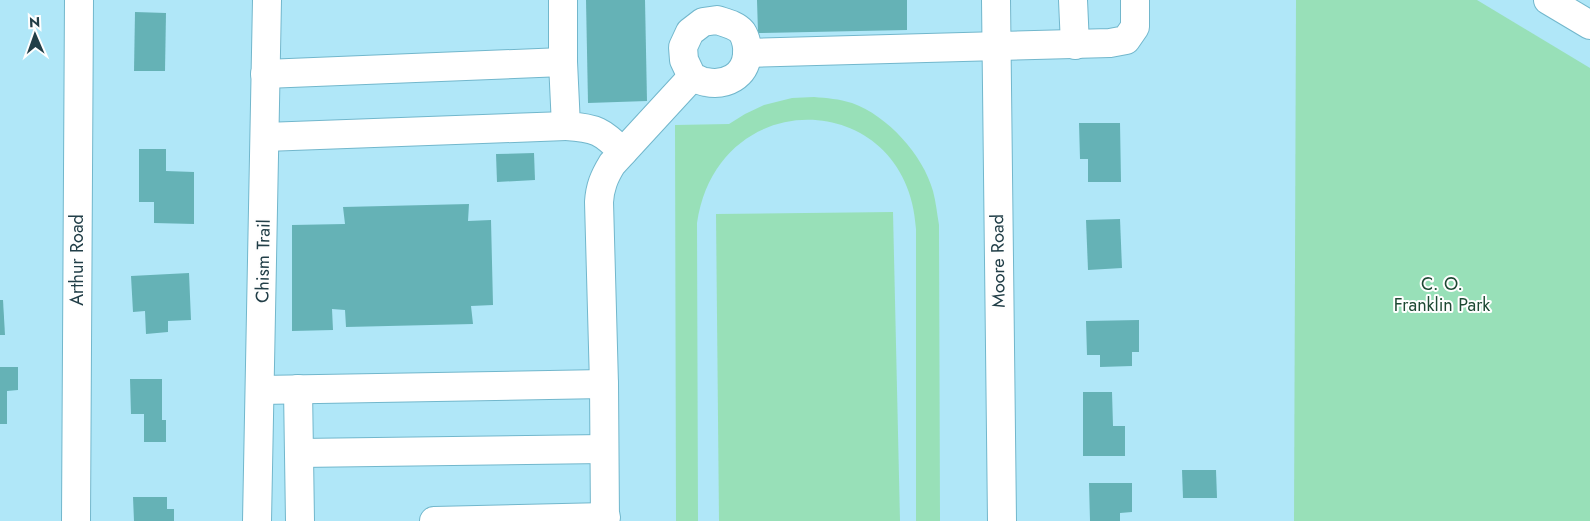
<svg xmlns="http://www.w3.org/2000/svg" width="1590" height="521" font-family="Jost,sans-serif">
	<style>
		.green { fill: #98e0b8 }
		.building { fill: #65b2b6 }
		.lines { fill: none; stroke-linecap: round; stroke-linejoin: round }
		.minor-casing { stroke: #72b7cc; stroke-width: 30 }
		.major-casing { stroke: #72b7cc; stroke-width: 30 }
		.minor { stroke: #fff; stroke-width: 28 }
		.major { stroke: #fff; stroke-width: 28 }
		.labels { text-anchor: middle; stroke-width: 4; stroke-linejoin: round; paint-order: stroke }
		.street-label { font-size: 18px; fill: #213e47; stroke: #fefefe }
		.park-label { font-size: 18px; fill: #1d4933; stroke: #fefefe }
	</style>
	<rect width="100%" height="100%" fill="#b0e7f8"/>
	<!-- green -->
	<g class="green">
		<path d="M1296 0H1477L1590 68V521H1294Z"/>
		<path d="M814 97C827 98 839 99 852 103 888 116 923 155 933 191 936 202 937 214 939 225L940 521H916V229C908 88 718 81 697 223L698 521H676L675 125 729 124 745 114 764 105 792 98Z"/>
		<path d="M893 212 900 521H719L716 214Z"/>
	</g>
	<!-- building -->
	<g class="building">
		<path d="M586 0H645L647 101 588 103Z"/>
		<path d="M757 0H907V30L758 33Z"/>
		<path d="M135 12 166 13 165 71H134Z"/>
		<path d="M1079 123H1120L1121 182H1088V159H1080Z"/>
		<path d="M139 149H166V171L194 172V224L154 223V202H139Z"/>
		<path d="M534 153 535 180 497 182 496 154Z"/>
		<path d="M469 204 468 221 491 220 493 305 471 306 473 324 346 327 345 310 332 309 333 330 292 331V225L345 224 343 207Z"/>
		<path d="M1120 219 1122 268 1088 270 1086 220Z"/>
		<path d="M189 273 191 320 168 321V332L146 334 145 311 133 312 131 276Z"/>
		<path d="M0 300H3L5 335H0Z"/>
		<path d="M1139 320V352H1132V366L1100 367V355H1087L1086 321Z"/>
		<path d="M0 367H18V390L7 391V424H0Z"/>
		<path d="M130 379H162V420H166V442H144V414H131Z"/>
		<path d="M1083 392H1112L1113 426H1125V456H1083Z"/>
		<path d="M1182 470H1216L1217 498H1183Z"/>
		<path d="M1089 483H1132V512L1120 513V521H1090Z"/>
		<path d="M133 497H167V509H174V521H134Z"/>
	</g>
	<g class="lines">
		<!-- minor casing -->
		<g class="minor-casing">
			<g id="minor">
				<path d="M563 0V62L566 126C596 128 602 131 623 152"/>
				<path d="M996 0 1002 521"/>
				<path d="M1073 0 1075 45"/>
				<path d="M717 20C726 23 736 25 742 32 746 38 748 48 747 55 745 76 726 86 706 82 702 82 696 78 692 77L684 60 683 47 690 32 703 22Z"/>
				<path d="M747 53 1110 43 1126 40 1135 27V0"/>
				<path d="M265 74 563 62"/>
				<path d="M265 137 566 126"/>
				<path d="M298 389 300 521"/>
				<path d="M260 390 604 384"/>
				<path d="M299 453 604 449"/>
				<path d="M76 521 79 0"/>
				<path d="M257 521 267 0"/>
				<path d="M434 521 606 517"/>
				<path d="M605 521 604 384 599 202C600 187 604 177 612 164L692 77"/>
			</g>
		</g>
		<!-- major casing -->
		<g class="major-casing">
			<path id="major" d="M1548 0 1590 25"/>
		</g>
		<!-- minor -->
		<use href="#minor" class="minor"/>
		<!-- major -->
		<use href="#major" class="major"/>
	</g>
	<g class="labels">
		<!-- street labels -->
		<g class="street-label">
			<text transform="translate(77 260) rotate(-90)" y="6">Arthur Road</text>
			<text transform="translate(263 261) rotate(-89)" y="6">Chism Trail</text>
			<text transform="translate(998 261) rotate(-91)" y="6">Moore Road</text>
		</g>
		<!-- park labels -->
		<g class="park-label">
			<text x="1442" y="290">C. O.<tspan x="1442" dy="21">Franklin Park</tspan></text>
		</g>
	</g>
	<!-- north arrow -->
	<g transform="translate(35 35) rotate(358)" stroke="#fefefe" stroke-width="4" paint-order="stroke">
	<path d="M0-4L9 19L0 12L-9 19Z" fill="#213e47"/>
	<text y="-8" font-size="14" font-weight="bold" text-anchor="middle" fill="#213e47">N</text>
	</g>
</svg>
